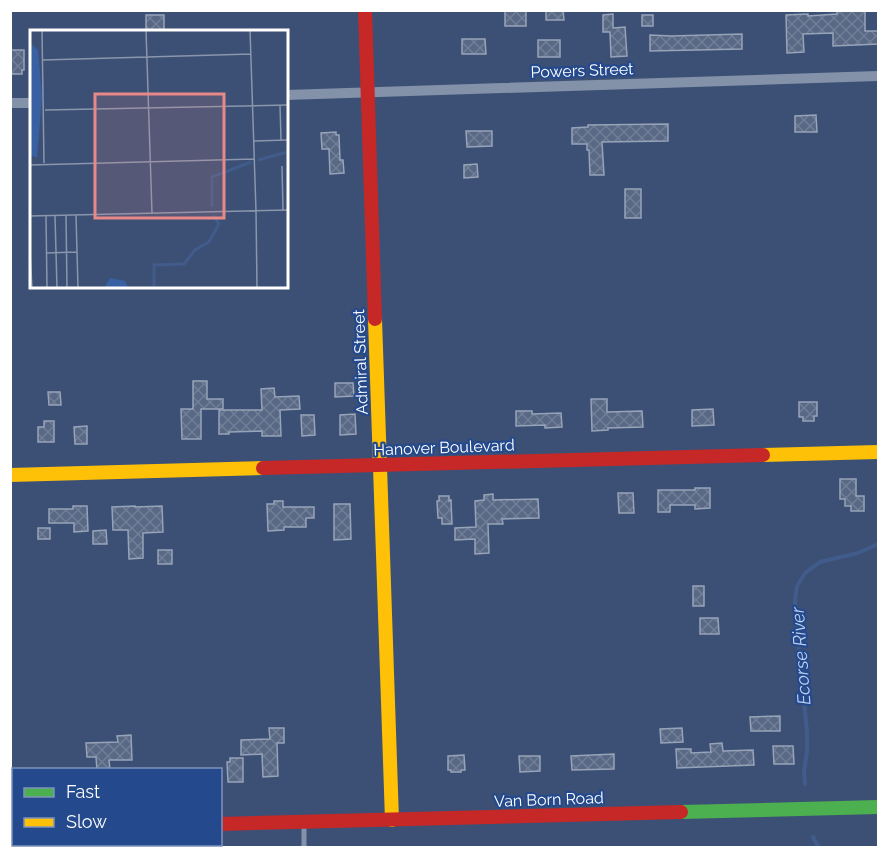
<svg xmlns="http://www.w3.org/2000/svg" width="889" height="858" font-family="Raleway,sans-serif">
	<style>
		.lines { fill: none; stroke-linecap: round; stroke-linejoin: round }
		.stream { stroke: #415b8b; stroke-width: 4 }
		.building { fill: url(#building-cross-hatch); stroke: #97a3b8; stroke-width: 1.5 }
		.lane { stroke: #8391a9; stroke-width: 5 }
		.street { stroke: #8391a9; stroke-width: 10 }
		.fast { stroke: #4caf50; stroke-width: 14 }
		.slow { stroke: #ffc107; stroke-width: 14 }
		.jam { stroke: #c62828; stroke-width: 14 }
		.labels { text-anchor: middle; stroke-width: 4.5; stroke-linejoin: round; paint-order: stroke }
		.street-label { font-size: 16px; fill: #fff; stroke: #244a8d }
		.water-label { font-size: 18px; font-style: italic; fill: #bfd3f2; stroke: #244a8d }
		.inset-river { fill: none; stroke: #415b8b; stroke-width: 3 }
		.inset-road { fill: none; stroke: #8a96ac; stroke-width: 1.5 }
		.view { fill: #e88989; fill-opacity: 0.15; stroke: #e88989; stroke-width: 3 }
		.inset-edge { fill: none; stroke: #fff; stroke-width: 3 }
	</style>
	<defs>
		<pattern id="building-cross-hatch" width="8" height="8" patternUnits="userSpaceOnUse" patternTransform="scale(1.5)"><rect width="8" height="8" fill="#586885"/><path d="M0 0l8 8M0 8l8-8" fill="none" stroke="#717f97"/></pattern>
	</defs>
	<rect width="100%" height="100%" fill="#3c5075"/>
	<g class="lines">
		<!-- stream -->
		<g class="stream">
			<path d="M805 784 804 771 807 752V732L797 632 795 599 797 586 805 573 820 562 858 553 878 544"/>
			<path d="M813 837 819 848"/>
		</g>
	</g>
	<!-- building -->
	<g class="building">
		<rect x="505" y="10" width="21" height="16"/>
		<path d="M546 10H563L564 20H546Z"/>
		<path d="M865 10V31H879V44L833 46V33L803 34 804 52 787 53 786 15 808 14V16L837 14V11Z"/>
		<path d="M613 14V28L625 27 627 56 611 57 610 32H603V15Z"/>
		<rect x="146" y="15" width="18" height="17"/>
		<rect x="642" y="15" width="11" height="11"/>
		<path d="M742 34V49L650 51V35L671 36Z"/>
		<path d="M462 39H485L486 54H462Z"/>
		<rect x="538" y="40" width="22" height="17"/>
		<path d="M10 50H24V70H22V74H11Z"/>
		<path d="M816 115 817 132H795V116Z"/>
		<path d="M668 124V141L602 142 604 175H590L589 150H587V144H572V128L588 127V125Z"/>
		<path d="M466 131H492V146L467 147Z"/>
		<path d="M336 132V135H339L340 160H343L344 173 330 174 329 149H322L321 133Z"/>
		<path d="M477 164 478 177 464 178V165Z"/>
		<rect x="625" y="189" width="16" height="29"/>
		<path d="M193 381H207V399H223V409H201V439H182L181 409H193Z"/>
		<path d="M335 383H353L354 396 335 397Z"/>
		<path d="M274 388 275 397 299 396 300 409 280 410 281 436H262V431L229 432V434H219V410H262L261 389Z"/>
		<path d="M48 392H60L61 405H49Z"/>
		<path d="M591 399H607V412L642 411 643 427 608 428V430L592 431Z"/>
		<path d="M799 402H817V416H814V421H803V417H799Z"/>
		<path d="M713 409 714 425 692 426V410Z"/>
		<path d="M516 411H532V414L561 413 562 427 545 428V425L516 426Z"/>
		<path d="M355 414 356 434 340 435V415Z"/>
		<path d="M301 415H314L315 435 302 436Z"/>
		<path d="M44 421H54V442H38V427H44Z"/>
		<path d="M87 426V444H75L74 427Z"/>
		<path d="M840 479H856V496H864V511H851V506H845V499H840Z"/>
		<path d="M695 488H710V508L695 509V505H670V512H658V490H695Z"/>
		<path d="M618 493H633L634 513H619Z"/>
		<path d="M493 494V500L538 499 539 518 502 519 503 524H488L489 553 475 554V539L455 540V528L476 527 475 501 484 500V495Z"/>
		<path d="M439 496H449V501L451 500 452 524H442V518H438L437 501H439Z"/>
		<path d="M274 501H283V507H314V518H306V527H284V530L268 531 267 504H274Z"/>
		<path d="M334 504H350L351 539 334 540Z"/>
		<path d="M73 506H87L88 531 74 532V523H49V509H73Z"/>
		<path d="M135 506V507L162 506 163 532 143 533V558L129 559 128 530H113L112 507Z"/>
		<rect x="38" y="528" width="12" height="11"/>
		<path d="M106 530 107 544H93V531Z"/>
		<rect x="158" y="550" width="14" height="14"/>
		<rect x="693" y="586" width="11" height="20"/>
		<path d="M700 618H718L719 634H700Z"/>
		<path d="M780 716V731H751L750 717Z"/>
		<path d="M269 728H284V743H277L278 776 263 777 262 754 241 755V740L270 739Z"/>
		<path d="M682 728 683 742 661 743 660 729Z"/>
		<path d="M131 735 132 760H109L110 770H97L96 757H87L86 743 118 742 117 736Z"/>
		<path d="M722 743 723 751 753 750 754 765 677 768 676 749H691V753L711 752 710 744Z"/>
		<path d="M773 746H793L794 764H774Z"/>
		<path d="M614 754V769L572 770 571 756Z"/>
		<path d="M464 755 465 770H461V772H451V770H448V756Z"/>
		<path d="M519 756H540V771L520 772Z"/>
		<path d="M230 758H243V782H228L227 762H230Z"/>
	</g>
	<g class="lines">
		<!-- lane -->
		<g class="lane">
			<path d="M304 823V848"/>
			<path d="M63 844V848"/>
		</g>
		<!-- street -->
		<g class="street">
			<path d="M286 95 878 76"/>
			<path d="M10 103H32"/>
		</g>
		<!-- fast -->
		<g class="fast">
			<path d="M681 812 878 807"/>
			<path d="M10 830H14"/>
		</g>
		<!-- slow -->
		<g class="slow">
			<path d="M375 319 392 820"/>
			<path d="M763 455 878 452"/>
			<path d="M10 475 263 468"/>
		</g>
		<!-- jam -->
		<g class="jam">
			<path d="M365 10 375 319"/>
			<path d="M263 468 763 455"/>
			<path d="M220 824 681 812"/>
		</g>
	</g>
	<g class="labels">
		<!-- street labels -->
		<g class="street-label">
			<text transform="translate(582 70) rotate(-2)" y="6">Powers Street</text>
			<text transform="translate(360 362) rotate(-92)" y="6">Admiral Street</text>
			<text transform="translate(444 447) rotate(-2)" y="6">Hanover Boulevard</text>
			<text transform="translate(549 799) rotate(-2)" y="6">Van Born Road</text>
		</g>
		<!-- water labels -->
		<g class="water-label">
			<text transform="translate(801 656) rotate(-94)" y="6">Ecorse River</text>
		</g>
	</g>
	<!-- overview -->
	<g transform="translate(30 30)">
		<rect width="258" height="258" fill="#3c5075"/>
		<path d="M0 13 8 20 12 66 7 128 0 125ZM80 248 95 251 98 258H74Z" fill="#3960a3"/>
		<path class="inset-river" d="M228 130 258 122M182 177V147L221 132M124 258V235L154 234 165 220 179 212 189 194 183 185"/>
		<path class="inset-road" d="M12 0 14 133M116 0 122 183M220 0 226 181M13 30 221 24M250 75 251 110M15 80 258 75M224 111 258 110M0 135 224 129M252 136 253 180M226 181 227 258M36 185 37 258M46 185 48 258M0 186 258 180M16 186 17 258M25 186 27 258M0 222 2 258M16 223 47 222"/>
		<path class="view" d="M65 64H194V188H65Z"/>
		<rect width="258" height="258" class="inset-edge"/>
	</g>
	<!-- border -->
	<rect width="889" height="858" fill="none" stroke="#ffffff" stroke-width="24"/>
	<!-- legend -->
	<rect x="12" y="768" width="210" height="78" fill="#244a8d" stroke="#7c92bb" stroke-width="1.5"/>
	<rect x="24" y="788" width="30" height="9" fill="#4caf50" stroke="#7c92bb" stroke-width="1.5"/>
	<text x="66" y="798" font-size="18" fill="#ffffff">Fast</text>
	<rect x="24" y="818" width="30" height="9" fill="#ffc107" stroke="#7c92bb" stroke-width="1.5"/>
	<text x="66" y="828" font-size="18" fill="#ffffff">Slow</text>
</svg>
